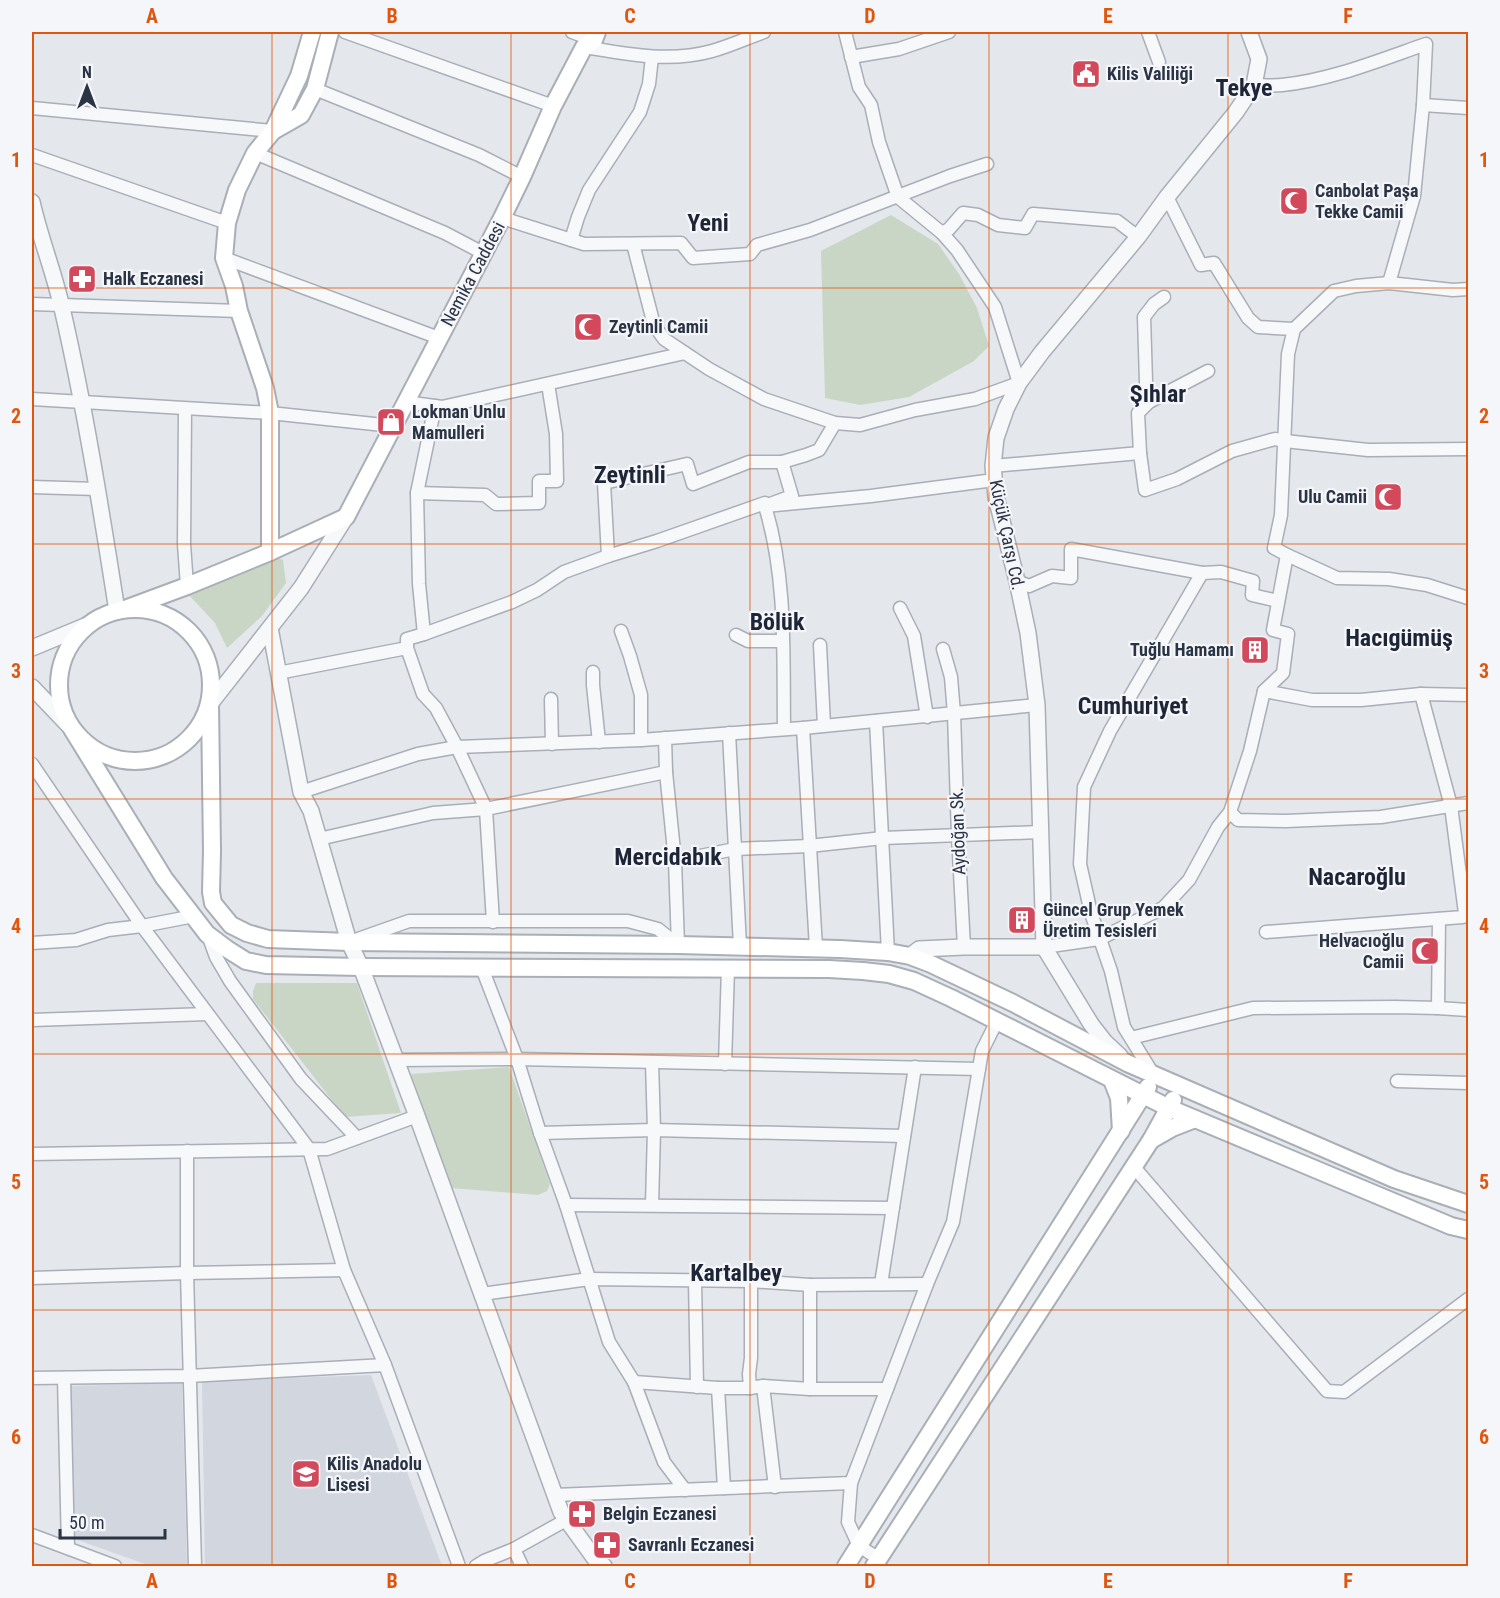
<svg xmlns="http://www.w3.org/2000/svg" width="1500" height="1598" font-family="'Roboto Condensed',sans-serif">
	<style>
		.built { fill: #d2d6de }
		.green { fill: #c9d6c5 }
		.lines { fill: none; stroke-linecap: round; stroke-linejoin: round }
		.minor-casing { stroke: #a9aeb7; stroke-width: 15 }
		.tertiary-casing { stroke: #a9aeb7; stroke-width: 18 }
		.secondary-casing { stroke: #a9aeb7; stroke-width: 20 }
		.minor { stroke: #f7f8fa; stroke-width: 12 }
		.tertiary { stroke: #f7f8fa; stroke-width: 15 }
		.secondary { stroke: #fff; stroke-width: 16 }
		.grid { fill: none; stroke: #df570f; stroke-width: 1.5; stroke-opacity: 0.55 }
		.labels { text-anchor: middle; stroke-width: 4.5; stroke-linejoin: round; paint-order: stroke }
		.poi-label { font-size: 18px; font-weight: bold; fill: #2b3445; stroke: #f4f6f9; text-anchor: start }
		.street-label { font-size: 18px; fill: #2b3445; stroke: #f4f6f9 }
		.district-label { font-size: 24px; font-weight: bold; fill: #1d2536; stroke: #f4f6f9 }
		.neatline { fill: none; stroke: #df570f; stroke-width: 2 }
		.grid-label { font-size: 20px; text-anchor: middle; font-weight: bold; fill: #df570f }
	</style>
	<rect width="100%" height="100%" fill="#e4e7ec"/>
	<!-- built -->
	<g class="built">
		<path d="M371 1375 442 1566H205L202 1381Z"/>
		<path d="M182 1383 187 1566H151L75 1539 71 1386Z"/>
	</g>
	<!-- green -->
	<g class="green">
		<path d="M891 215 938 244 959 274 977 308 989 346 974 361 909 397 860 405 825 398 821 251Z"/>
		<path d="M276 557 283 560 286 583 262 616 227 648 215 623 188 594Z"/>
		<path d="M256 983H357L401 1113 345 1117 253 999V991Z"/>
		<path d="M509 1067 550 1184 547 1191 538 1195 451 1188 411 1074Z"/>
	</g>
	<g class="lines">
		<!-- minor casing -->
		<g class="minor-casing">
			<g id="minor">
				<path d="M345 32 553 106"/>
				<path d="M572 32 594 40"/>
				<path d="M1148 32 1159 62"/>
				<path d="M584 47C626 54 669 63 712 51 730 46 747 38 764 32"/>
				<path d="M851 57 899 49 949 32"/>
				<path d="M1254 85C1263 85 1273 86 1282 85 1331 80 1380 60 1426 44L1423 105 1468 108"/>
				<path d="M315 89 479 155 522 177"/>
				<path d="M32 108 273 131"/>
				<path d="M255 153 445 233 483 253"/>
				<path d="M32 155 227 223"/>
				<path d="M1167 197 1201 265 1214 263 1248 318 1258 327 1294 329"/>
				<path d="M502 218 584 244 681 243 693 258 750 254 757 245 810 230 950 176 987 164"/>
				<path d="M942 233 949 229 963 213 978 215 998 225 1025 228 1033 214 1117 221 1138 237"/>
				<path d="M571 240 578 217 589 190 640 112 649 84 652 57"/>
				<path d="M633 244 654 325 664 339 709 369 764 399 835 423 860 425 915 410 975 399 1019 383 995 307 957 250 942 233 898 197 879 142 871 105 859 87 845 32"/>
				<path d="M224 258 439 338"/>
				<path d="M1389 283 1414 196 1423 105"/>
				<path d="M32 304 239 311"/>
				<path d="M32 399 270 413 393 426"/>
				<path d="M405 402 442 407 685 353"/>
				<path d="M1149 402 1146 382 1144 317 1154 304 1164 297"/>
				<path d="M185 409 184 544 187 586"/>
				<path d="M1140 453 1145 490 1177 479 1232 451 1275 439 1285 441 1368 450 1468 449"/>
				<path d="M782 462 792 496 765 506C787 578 783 655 784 729"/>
				<path d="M993 466 1140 453 1138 413 1149 402 1208 371"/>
				<path d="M32 487 97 489"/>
				<path d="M417 493 485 495 496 504 539 503V481H557L556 434 548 384"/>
				<path d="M1287 555 1337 578 1389 579 1427 585 1468 598"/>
				<path d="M608 556 604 483 687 464 693 484 749 462H782L806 455 819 450 835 423"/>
				<path d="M1017 581 1029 586 1052 576 1071 578V549L1202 573 1221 572 1253 581 1252 595 1278 601"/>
				<path d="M900 608 914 636 927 717"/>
				<path d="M621 631 630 656 641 695V740"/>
				<path d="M424 634 419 584 417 493 435 406"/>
				<path d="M736 635 748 641H782"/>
				<path d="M820 645 824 725"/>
				<path d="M943 649 951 677 954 714 958 835 964 947"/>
				<path d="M593 672V685L599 742"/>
				<path d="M278 673 407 648"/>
				<path d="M1264 691 1312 700H1361L1421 694 1468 695"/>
				<path d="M551 699 552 744"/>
				<path d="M876 721 888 952"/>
				<path d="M803 728 816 948"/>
				<path d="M729 733 740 946"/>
				<path d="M665 738 666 772 675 861 678 945"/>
				<path d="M32 764 142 926 309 1149 344 1270 385 1365 459 1566"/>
				<path d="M301 792 418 754 457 747 641 740 803 728 1037 705"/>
				<path d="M1230 812 1238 820 1286 821 1381 817 1468 803"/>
				<path d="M319 839 433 813 486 809 666 772"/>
				<path d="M675 861 735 849 809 846 883 838 1040 832"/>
				<path d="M493 922 486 809 457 747 436 708 423 694 407 648V639L424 634 512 602 537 590 564 572 608 556 657 541 765 503V506L871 496 994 480"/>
				<path d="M1266 932 1463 917 1465 913 1451 806 1421 694"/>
				<path d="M208 935 216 957 230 981 301 1079 357 1138"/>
				<path d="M358 939 409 921H628L658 929 678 945"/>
				<path d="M32 943 76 940 108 930 142 926 194 916"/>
				<path d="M1044 947 1099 939 1163 908 1189 880 1218 827 1230 812 1250 751 1264 691 1283 673 1288 634 1273 630 1287 555 1274 548 1281 515 1288 354 1294 329 1334 291 1356 286 1389 283 1453 290 1468 289"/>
				<path d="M482 968 517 1059 540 1133 566 1205 609 1342 634 1382 664 1462 685 1490"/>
				<path d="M1438 1008 1439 919"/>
				<path d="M32 1020 207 1014"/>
				<path d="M1131 1038 1253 1008 1395 1007 1438 1008 1468 1010"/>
				<path d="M395 1060 517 1059 979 1069"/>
				<path d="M725 1064 728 968"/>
				<path d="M1153 1074 1124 1027 1111 971 1091 913 1080 864 1084 787 1110 731 1202 573"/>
				<path d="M1397 1081 1468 1083"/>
				<path d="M540 1133 654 1130 904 1136"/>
				<path d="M187 1151V1273L195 1566"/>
				<path d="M32 1154 327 1149 417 1116"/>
				<path d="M1133 1166 1327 1391 1344 1392 1468 1299"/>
				<path d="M566 1205 893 1208"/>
				<path d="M652 1205 654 1130 652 1062"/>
				<path d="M32 1278 187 1273 344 1270"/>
				<path d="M695 1280 697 1387"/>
				<path d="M881 1284 915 1067"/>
				<path d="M810 1285V1389"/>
				<path d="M482 1294 589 1279 751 1281 810 1285 927 1284"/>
				<path d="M32 1378 189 1376 385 1365"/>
				<path d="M64 1378 68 1548"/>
				<path d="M634 1382 718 1388H750L763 1386 810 1389H887"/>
				<path d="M763 1386 775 1487"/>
				<path d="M718 1388 724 1488"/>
				<path d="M750 1388 749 1374 751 1358V1281"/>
				<path d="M555 1495 851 1483"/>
				<path d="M32 1535 115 1566"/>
				<path d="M514 1549 522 1566"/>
				<path d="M879 1559 859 1546 848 1522 851 1483 927 1284 953 1222 982 1051 997 1021"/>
				<path d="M476 1566 484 1561 514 1549 566 1520"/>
			</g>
		</g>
		<!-- tertiary casing -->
		<g class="tertiary-casing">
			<g id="tertiary">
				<path d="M32 202C40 238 54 272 62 308 85 408 101 509 117 611"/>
				<path d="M270 628 301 792 311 811 349 942 361 967 417 1116 561 1512 595 1559 604 1566"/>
				<path d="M32 648 85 626"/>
				<path d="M32 687 72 729"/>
				<path d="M210 704 301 588 346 517"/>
				<path d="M910 956 919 949 964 947H1044"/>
				<path d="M1120 1056 1105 1042 1091 1024 1044 947 1037 705 1028 633 1017 581 996 497 993 466 996 438 1006 409 1019 383 1042 352 1138 237 1167 197 1236 112 1254 85 1259 59 1249 32"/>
			</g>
		</g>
		<!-- secondary casing -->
		<g class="secondary-casing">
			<g id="secondary">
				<path d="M273 131 301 115 315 89 330 32"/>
				<path d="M270 552V413L265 388 239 311 234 286 224 258 227 223 237 190 255 153 273 131 299 76 312 32"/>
				<circle cx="135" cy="685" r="76"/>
				<path d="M125 609 187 586 270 552 346 517 502 218 522 177 553 106 584 47 594 40 597 32"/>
				<path d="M210 704 212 851 211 892 213 903 231 925 247 933 268 939 349 942 678 945 840 949 888 952 910 956 931 964 1013 1003 1127 1063 1180 1086 1394 1179 1468 1204"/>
				<path d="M72 729 164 878 207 934 227 949 246 961 266 965 361 967 829 969 863 971 889 974 914 981 951 998 1169 1108 1451 1226 1468 1230"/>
				<path d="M1112 1080 1119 1098 1121 1131"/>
				<path d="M1151 1140 1172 1128 1195 1119"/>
				<path d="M846 1566 1148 1087"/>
				<path d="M874 1566 1151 1140 1173 1100"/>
			</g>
		</g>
		<!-- minor -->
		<use href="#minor" class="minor"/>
		<!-- tertiary -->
		<use href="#tertiary" class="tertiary"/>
		<!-- secondary -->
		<use href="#secondary" class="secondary"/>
	</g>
	<!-- grid -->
	<path class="grid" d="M272 32V1566M511 32V1566M750 32V1566M989 32V1566M1228 32V1566M32 288H1468M32 544H1468M32 799H1468M32 1054H1468M32 1310H1468"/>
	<!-- icons -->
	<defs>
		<g id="civic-square" transform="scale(1.5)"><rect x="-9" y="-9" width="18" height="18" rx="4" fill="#d1495b" stroke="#f4f6f9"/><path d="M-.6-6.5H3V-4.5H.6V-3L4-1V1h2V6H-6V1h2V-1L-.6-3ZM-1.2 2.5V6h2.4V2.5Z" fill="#fff"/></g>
		<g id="mosque-square" transform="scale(1.5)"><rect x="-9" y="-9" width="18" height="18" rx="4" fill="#d1495b" stroke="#f4f6f9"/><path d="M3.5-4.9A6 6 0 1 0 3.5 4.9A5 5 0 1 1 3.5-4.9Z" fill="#fff"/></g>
		<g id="pharmacy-square" transform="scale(1.5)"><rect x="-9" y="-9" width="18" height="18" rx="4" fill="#d1495b" stroke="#f4f6f9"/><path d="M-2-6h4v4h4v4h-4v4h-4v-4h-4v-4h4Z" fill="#fff"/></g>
		<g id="shop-square" transform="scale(1.5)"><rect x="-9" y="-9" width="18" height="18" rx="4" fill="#d1495b" stroke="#f4f6f9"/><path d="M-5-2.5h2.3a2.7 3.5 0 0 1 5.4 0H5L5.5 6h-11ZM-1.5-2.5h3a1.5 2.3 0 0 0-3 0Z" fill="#fff"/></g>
		<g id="building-square" transform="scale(1.5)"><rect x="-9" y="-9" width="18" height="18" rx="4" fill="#d1495b" stroke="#f4f6f9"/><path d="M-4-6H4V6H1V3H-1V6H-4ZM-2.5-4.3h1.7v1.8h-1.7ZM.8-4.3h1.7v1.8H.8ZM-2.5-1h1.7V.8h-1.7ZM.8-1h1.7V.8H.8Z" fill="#fff"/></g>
		<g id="school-square" transform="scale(1.5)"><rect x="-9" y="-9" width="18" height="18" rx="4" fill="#d1495b" stroke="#f4f6f9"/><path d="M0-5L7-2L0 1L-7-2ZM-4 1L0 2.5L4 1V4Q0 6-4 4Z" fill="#fff"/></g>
	</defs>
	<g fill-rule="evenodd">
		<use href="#civic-square" x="1086" y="74"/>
		<use href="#mosque-square" x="1294" y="201"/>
		<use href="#pharmacy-square" x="82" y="279"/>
		<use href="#mosque-square" x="588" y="327"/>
		<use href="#shop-square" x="391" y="422"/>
		<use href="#mosque-square" x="1388" y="497"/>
		<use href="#building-square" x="1255" y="650"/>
		<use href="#building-square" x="1022" y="920"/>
		<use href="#mosque-square" x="1425" y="951"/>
		<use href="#school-square" x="306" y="1474"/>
		<use href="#pharmacy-square" x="582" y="1514"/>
		<use href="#pharmacy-square" x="607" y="1545"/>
	</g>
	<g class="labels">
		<!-- poi labels -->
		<g class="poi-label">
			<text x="1107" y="80">Kilis Valiliği</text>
			<text x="1315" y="197">Canbolat Paşa<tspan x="1315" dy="21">Tekke Camii</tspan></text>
			<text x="103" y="285">Halk Eczanesi</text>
			<text x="609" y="333">Zeytinli Camii</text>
			<text x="412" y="418">Lokman Unlu<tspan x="412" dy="21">Mamulleri</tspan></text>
			<text x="1367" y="503" text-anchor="end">Ulu Camii</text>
			<text x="1234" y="656" text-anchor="end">Tuğlu Hamamı</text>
			<text x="1043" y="916">Güncel Grup Yemek<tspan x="1043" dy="21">Üretim Tesisleri</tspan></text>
			<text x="1404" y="947" text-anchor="end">Helvacıoğlu<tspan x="1404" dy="21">Camii</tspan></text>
			<text x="327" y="1470">Kilis Anadolu<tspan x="327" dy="21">Lisesi</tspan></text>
			<text x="603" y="1520">Belgin Eczanesi</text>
			<text x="628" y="1551">Savranlı Eczanesi</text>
		</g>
		<!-- street labels -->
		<g class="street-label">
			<text transform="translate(473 274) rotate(-62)" y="6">Nemika Caddesi</text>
			<text transform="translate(1007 535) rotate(78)" y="6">Küçük Çarşı Cd.</text>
			<text transform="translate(958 831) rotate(-92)" y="6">Aydoğan Sk.</text>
		</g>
		<!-- district labels -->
		<g class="district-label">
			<text x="1244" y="96">Tekye</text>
			<text x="708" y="231">Yeni</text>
			<text x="1158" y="402">Şıhlar</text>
			<text x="630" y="483">Zeytinli</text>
			<text x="777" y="630">Bölük</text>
			<text x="1399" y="646">Hacıgümüş</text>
			<text x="1133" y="714">Cumhuriyet</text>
			<text x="668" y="865">Mercidabık</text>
			<text x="1357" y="885">Nacaroğlu</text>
			<text x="736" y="1281">Kartalbey</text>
		</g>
	</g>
	<!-- border -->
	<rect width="1500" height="1598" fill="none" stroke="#f4f6f9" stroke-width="66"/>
	<!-- north arrow -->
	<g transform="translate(87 87)" stroke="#f4f6f9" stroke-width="4.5" paint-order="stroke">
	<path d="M0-4.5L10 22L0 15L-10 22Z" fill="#2b3445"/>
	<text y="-9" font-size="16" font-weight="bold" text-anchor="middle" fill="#2b3445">N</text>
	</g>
	<!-- scale -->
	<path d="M60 1529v9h105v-9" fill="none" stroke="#2b3445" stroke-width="3"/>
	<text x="69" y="1529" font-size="18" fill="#2b3445" stroke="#f4f6f9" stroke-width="4.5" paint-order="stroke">50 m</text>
	<rect x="33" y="33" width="1434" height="1532" class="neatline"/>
	<g class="grid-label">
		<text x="152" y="23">A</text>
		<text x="392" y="23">B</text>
		<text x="630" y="23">C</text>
		<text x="870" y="23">D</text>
		<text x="1108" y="23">E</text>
		<text x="1348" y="23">F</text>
		<text x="16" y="167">1</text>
		<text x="1484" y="167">1</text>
		<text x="16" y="423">2</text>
		<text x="1484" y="423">2</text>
		<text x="16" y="678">3</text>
		<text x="1484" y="678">3</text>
		<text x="16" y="933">4</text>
		<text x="1484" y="933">4</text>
		<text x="16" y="1189">5</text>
		<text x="1484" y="1189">5</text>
		<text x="16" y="1444">6</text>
		<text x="1484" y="1444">6</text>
		<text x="152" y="1588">A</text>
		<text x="392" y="1588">B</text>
		<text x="630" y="1588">C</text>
		<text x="870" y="1588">D</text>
		<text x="1108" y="1588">E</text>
		<text x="1348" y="1588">F</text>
	</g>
</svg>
